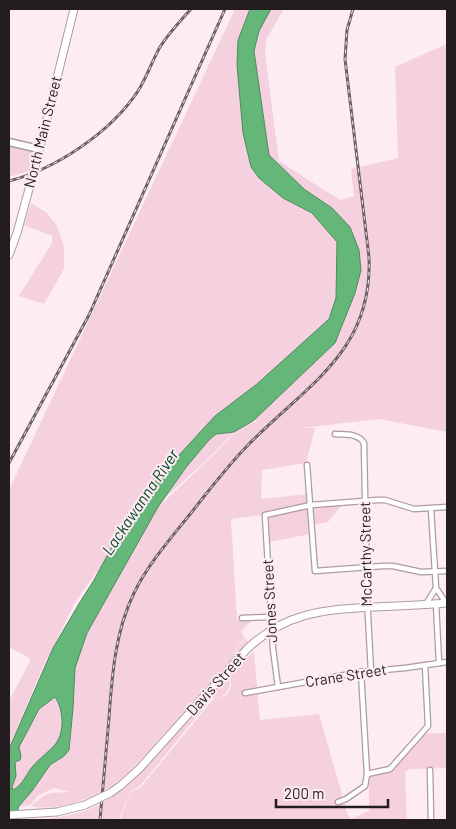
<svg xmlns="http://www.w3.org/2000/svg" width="456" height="829" font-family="Barlow,sans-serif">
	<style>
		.green { fill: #f5d1e0 }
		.water { fill: #64b779; stroke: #51895e; fill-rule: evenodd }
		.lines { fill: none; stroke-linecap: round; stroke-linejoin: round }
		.street-casing { stroke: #ae9ba3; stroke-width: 7 }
		.secondary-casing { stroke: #ae9ba3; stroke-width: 9 }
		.primary-casing { stroke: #ae9ba3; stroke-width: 9 }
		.street { stroke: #fff; stroke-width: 4.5 }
		.secondary { stroke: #fff; stroke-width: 6 }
		.primary { stroke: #fff; stroke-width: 7 }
		.rail-casing { stroke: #6c6166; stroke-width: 3 }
		.rail { stroke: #fdecf3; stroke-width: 1; stroke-dasharray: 4; stroke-linecap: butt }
		.primary-bridge-casing { stroke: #ae9ba3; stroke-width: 9; stroke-linecap: butt }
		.primary-bridge { stroke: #fff; stroke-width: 7 }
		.labels { text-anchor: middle; stroke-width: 4; stroke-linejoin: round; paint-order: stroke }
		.street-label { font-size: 15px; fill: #241d20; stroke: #fdecf3 }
		.water-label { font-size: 16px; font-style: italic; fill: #094921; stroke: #fdecf3 }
	</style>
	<rect width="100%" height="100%" fill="#fdecf3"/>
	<!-- green -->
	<g class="green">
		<path d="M235 9H260L246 100 245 145 267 176 316 212 340 242 338 296 327 322 249 395 140 515 91 580 76 601 42 669 9 747V701L30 661 28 657 9 647V490Z"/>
		<path d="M271 9H284L267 38 265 53 279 161 340 200 354 196 351 169 398 158 395 67 447 44V432L379 419 301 428H315L306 463 262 470 261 499 307 494 309 508 341 506 328 522 310 525V534L270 542 267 512 262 515 231 519 237 620 253 619 241 631 245 639 221 664 246 639 248 642C219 673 192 704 163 735 148 752 132 771 114 784 92 799 57 812 31 806 48 791 47 793 69 792L54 788 39 795 30 805 19 807 50 765 64 756 69 750 73 708 75 668 87 633 144 529 158 507 216 453 235 432 254 422 287 427 256 422 254 419 355 293 332 208 304 189 269 155 254 51 259 31Z"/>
		<path d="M9 146 32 152 29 171 9 177Z"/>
		<path d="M31 203 47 213 57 226 64 246V269L44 304 19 296 52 243V236L24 225Z"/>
		<path d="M223 432H234L211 456 166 497 187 466 209 440 216 434Z"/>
		<path d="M254 651 260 720 319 714 348 815 351 819 369 811V779L370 772 388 768 419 734 447 733V768L410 769 405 772 407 820H120L130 792 141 787 215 697 212 698 140 786 130 791 119 820H25C47 819 72 817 92 808 125 794 146 767 169 741 189 720 209 698 228 676 232 686 228 694 219 697 232 697 232 684 230 674Z"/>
		<path d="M55 697C60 705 61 709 62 719 63 746 49 748 33 766 26 774 23 785 13 790L12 787 16 776 15 762 21 756 19 747 39 709Z"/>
	</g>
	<!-- water -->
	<path class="water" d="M250 9H271L259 31 254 51 269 155 304 189 332 208 350 227 359 250 361 270 355 293 335 343 253 421 234 432 216 434 209 440 187 466 158 507 87 633 75 668 73 708 69 750 64 756 50 765 32 791 19 806 15 820H9V749L53 648 80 602 94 580 114 543 158 478 215 416 257 384 329 319 336 298 337 242 312 213 283 198 259 178 251 167 243 133 237 65 238 40ZM55 697C60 705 61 710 62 719 63 746 49 748 33 766 26 774 23 785 13 790L12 787 16 776 15 762 20 760 21 756 19 747 39 709Z"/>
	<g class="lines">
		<!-- street casing -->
		<g class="street-casing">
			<g id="street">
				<path d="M335 434C346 435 358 433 364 443L367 598 371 671"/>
				<path d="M307 465 315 571 383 566H393L421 572 447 571"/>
				<path d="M431 509 436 588 446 603"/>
				<path d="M426 604 436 588"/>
				<path d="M436 604 439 663"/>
				<path d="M242 618 272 617"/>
				<path d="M278 687 273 649 265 515 311 505 377 500H385L414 509 447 507"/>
				<path d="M245 693 361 672 405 668 447 662"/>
				<path d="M430 770 431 820"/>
				<path d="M367 774 390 769 428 726 425 665"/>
				<path d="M338 802 346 799 365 786 367 774 361 672"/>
			</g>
		</g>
		<!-- secondary casing -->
		<g class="secondary-casing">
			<path id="secondary" d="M9 142 39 149"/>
		</g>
		<!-- primary casing -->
		<g class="primary-casing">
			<g id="primary">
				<path d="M36 163 74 9"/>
				<path d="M9 255 17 233 26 200"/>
				<path d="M120 786 139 769 247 649C285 613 321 610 371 607 396 606 422 605 447 603"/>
				<path d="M9 815 57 812 85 805"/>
			</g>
		</g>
		<!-- street -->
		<use href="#street" class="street"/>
		<!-- secondary -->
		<use href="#secondary" class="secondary"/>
		<!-- primary -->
		<use href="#primary" class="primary"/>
		<!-- rail casing -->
		<g class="rail-casing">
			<g id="rail">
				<path d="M9 181C56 169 111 132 138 91 147 77 152 61 160 47 169 33 180 21 191 9"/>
				<path d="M9 463 89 315 225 9"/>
				<path d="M100 820C103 786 106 752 109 718 112 676 115 632 134 593 148 564 171 538 191 513 210 489 228 465 250 443 308 384 373 351 369 257L345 59 347 30 353 9"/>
			</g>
		</g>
		<!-- rail -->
		<use href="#rail" class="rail"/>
		<!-- primary-bridge casing -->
		<g class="primary-bridge-casing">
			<g id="primary-bridge">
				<path d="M26 200 36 163"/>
				<path d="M85 805 110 793 120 786"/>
			</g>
		</g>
		<!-- primary-bridge -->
		<use href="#primary-bridge" class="primary-bridge"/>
	</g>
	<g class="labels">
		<!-- street labels -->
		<g class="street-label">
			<text transform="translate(43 132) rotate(-76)" y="5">North Main Street</text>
			<text transform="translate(366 554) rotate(-91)" y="5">McCarthy Street</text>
			<text transform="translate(270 601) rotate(-93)" y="5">Jones Street</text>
			<text transform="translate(346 676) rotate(-9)" y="5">Crane Street</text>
			<text transform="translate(216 684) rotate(-48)" y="5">Davis Street</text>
		</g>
		<!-- water labels -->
		<g class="water-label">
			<text transform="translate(140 502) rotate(-56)" y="6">Lackawanna River</text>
		</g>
	</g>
	<!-- border -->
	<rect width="456" height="829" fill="none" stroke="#241d20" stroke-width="20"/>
	<!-- scale -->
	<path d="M276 799v8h112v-8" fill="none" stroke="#241d20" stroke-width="2.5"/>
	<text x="284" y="799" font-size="15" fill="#241d20" stroke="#fdecf3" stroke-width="4" paint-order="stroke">200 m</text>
</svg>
